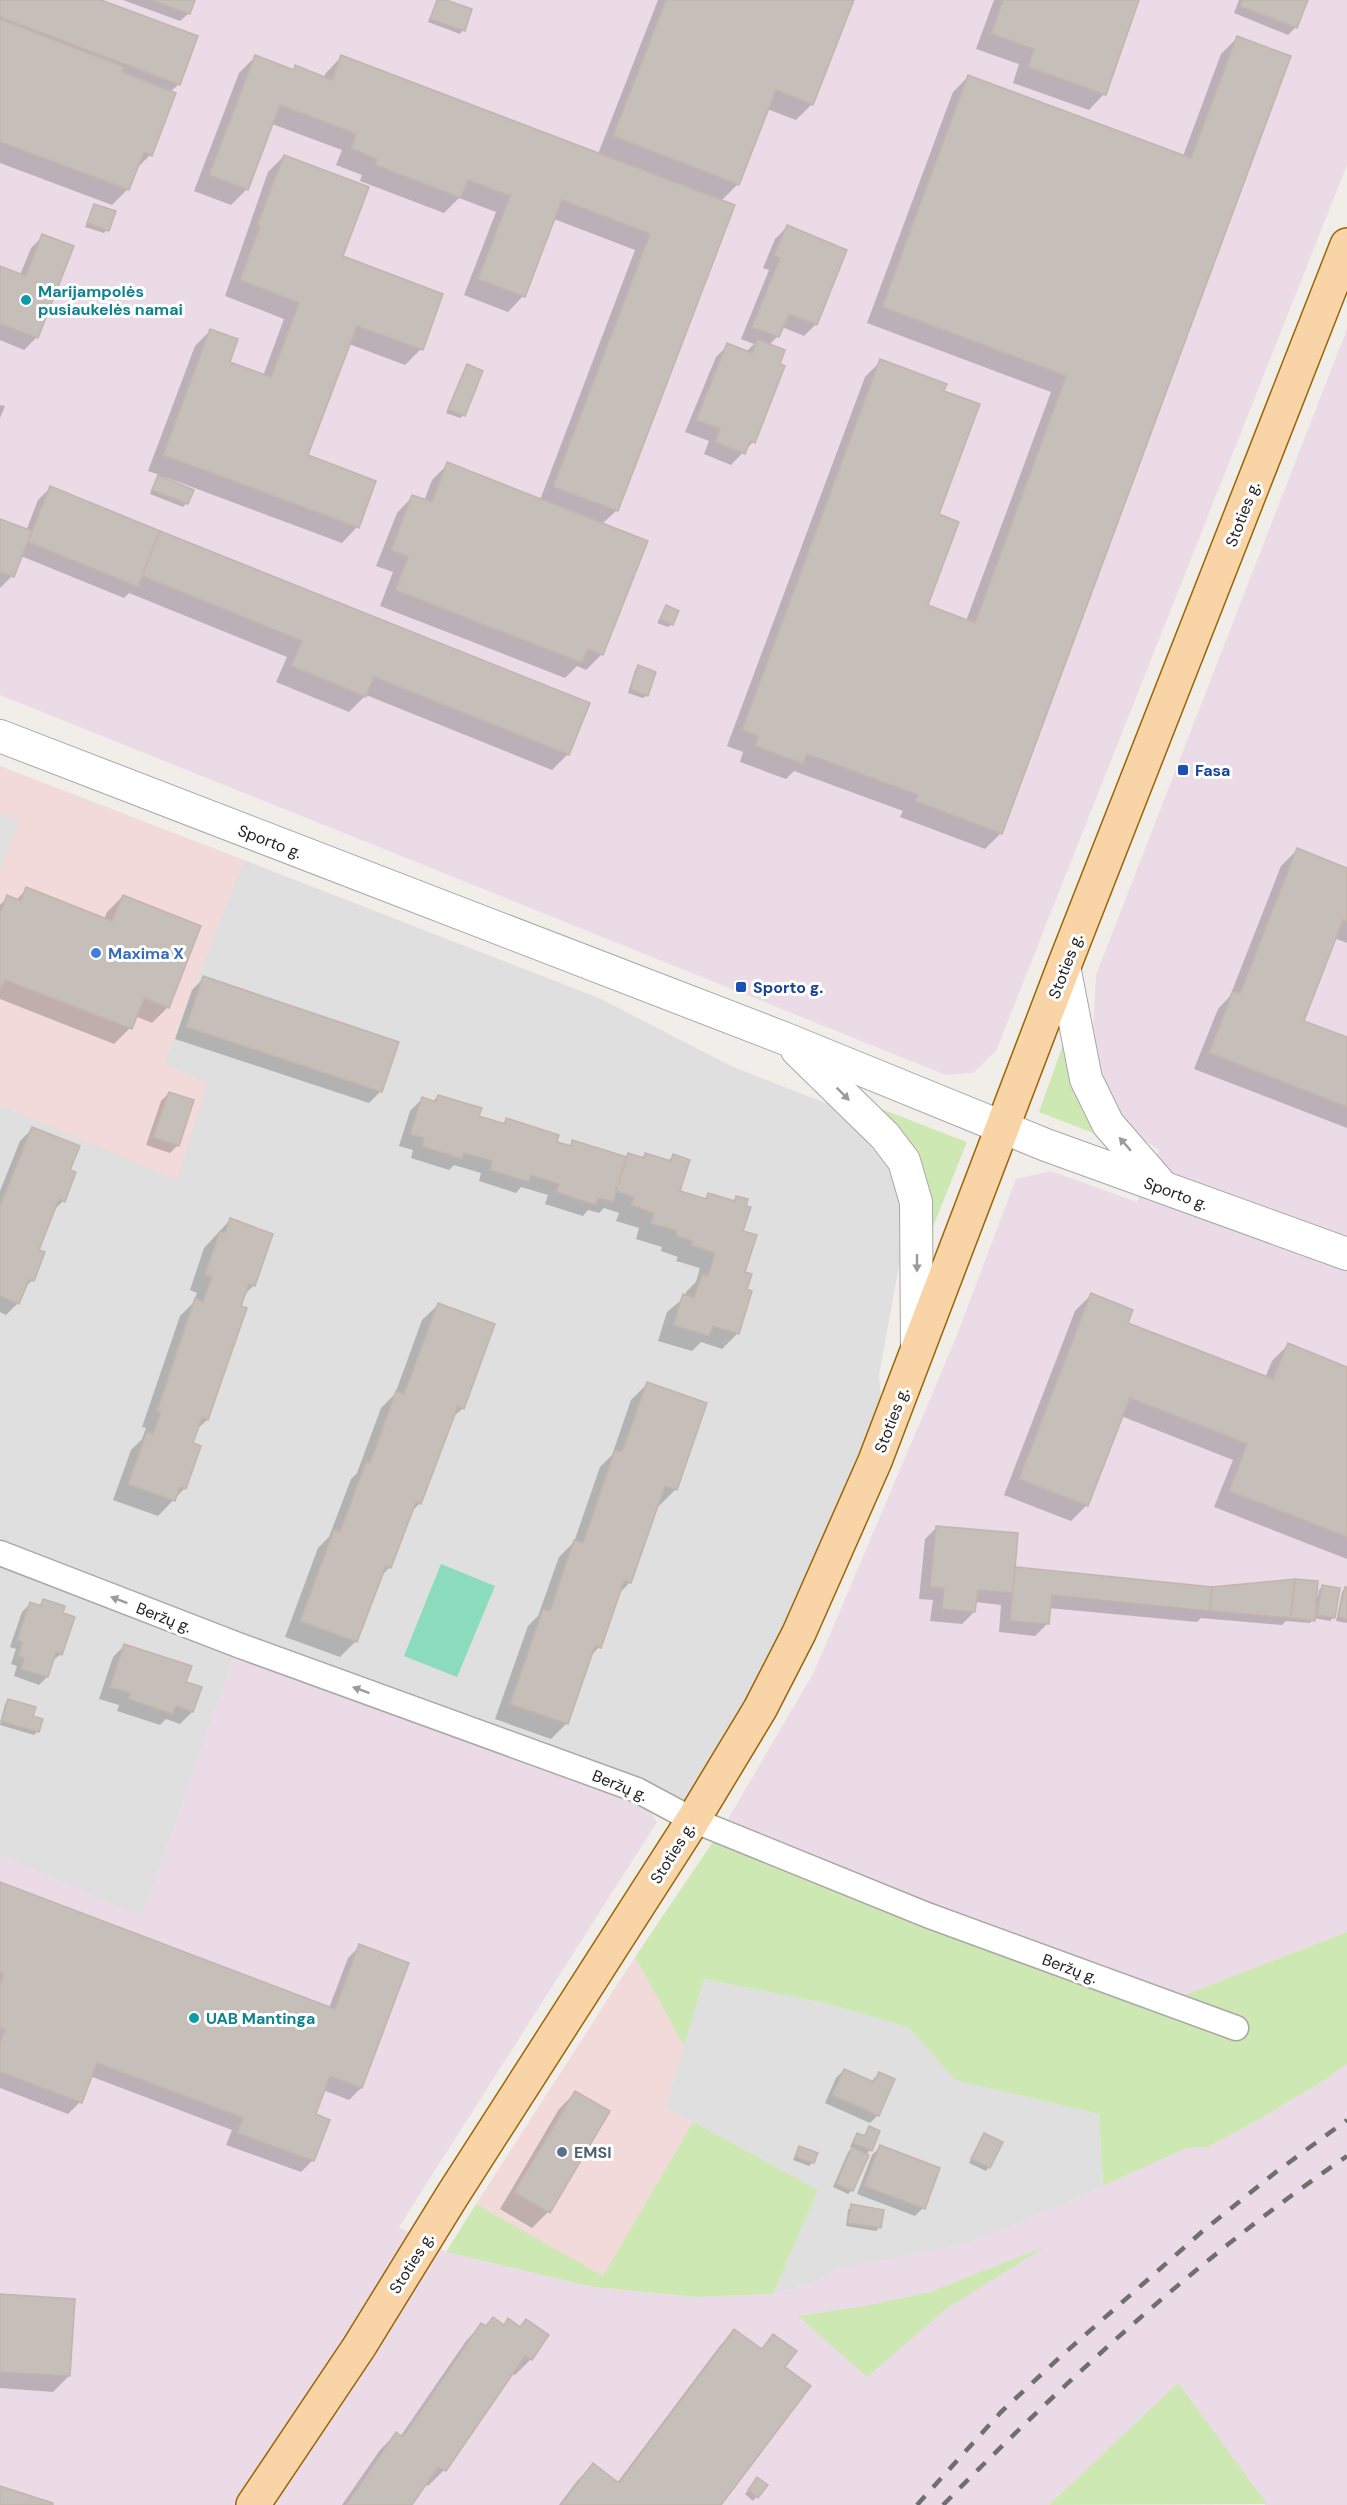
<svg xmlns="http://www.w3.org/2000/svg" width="1347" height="2505" font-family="'DM Sans',sans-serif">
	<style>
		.residential { fill: #dfdfdf }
		.commercial { fill: #f1dad9 }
		.industrial { fill: #eadbe7; fill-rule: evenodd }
		.grass { fill: #cde8b2 }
		.pitch { fill: #8bdcbc }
		.parking { fill: #e1e1e1 }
		.shadow { fill: #0003 }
		.building { fill: #c6beb8; stroke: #c3b5ab; stroke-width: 1.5 }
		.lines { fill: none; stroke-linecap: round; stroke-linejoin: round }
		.minor-casing { stroke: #a8a8a8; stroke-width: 27 }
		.tertiary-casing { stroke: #a8a8a8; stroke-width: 34 }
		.primary-casing { stroke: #986607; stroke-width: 36 }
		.minor { stroke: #fff; stroke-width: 24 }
		.tertiary { stroke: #fff; stroke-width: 32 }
		.primary { stroke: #f8d4a7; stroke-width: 33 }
		.rail { stroke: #6f6f6f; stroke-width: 4.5; stroke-dasharray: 12 12; stroke-linecap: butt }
		.oneway { fill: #9b9b9b }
		.culture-dot { fill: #0f9aa8; stroke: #fff; stroke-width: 2 }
		.transit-dot { fill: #1a4fb4; stroke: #fff; stroke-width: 2 }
		.shop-dot { fill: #3f7fe0; stroke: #fff; stroke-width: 2 }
		.service-dot { fill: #5c6f8a; stroke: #fff; stroke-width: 2 }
		.labels { text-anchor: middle; stroke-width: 6; stroke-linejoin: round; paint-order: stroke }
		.culture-label { font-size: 16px; font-weight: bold; fill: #0d838f; stroke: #fff; text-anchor: start }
		.street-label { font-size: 16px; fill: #212121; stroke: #fff }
		.transit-label { font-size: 16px; font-weight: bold; fill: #164399; stroke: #fff; text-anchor: start }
		.shop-label { font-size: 16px; font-weight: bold; fill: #366cbe; stroke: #fff; text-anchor: start }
		.service-label { font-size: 16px; font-weight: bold; fill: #4e5e75; stroke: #fff; text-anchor: start }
	</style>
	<rect width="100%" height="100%" fill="#f1eee9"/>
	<!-- residential -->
	<g class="residential">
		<path d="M244 860 599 998 731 1066 851 1113 878 1140 903 1201 902 1249 879 1375 884 1438 693 1820 238 1645 142 1917 0 1855V1105L177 1179 164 1064Z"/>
		<path d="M704 1979 825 2003 908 2027 957 2080 1099 2114 1103 2186 1044 2213 964 2245 836 2269 812 2283 773 2294 818 2190 665 2107Z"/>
	</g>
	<!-- commercial -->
	<g class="commercial">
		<path d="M0 766 244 860 164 1064 208 1083 177 1180 0 1105Z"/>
		<path d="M635 1957 684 2046 665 2107 693 2122 603 2277 476 2204Z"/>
	</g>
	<!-- industrial -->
	<g class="industrial">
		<path d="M0 0H1347V165L996 1051 973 1073 946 1075 0 695Z"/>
		<path d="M1347 329V1932L1174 1999 725 1824 814 1672 955 1340 1016 1179 1051 1171 1137 1202 1159 1150 1135 1134 1099 1095 1093 1033 1096 975Z"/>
		<path d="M238 1645 637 1790 657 1822 399 2227 446 2252 593 2287 697 2297 773 2294 812 2283 836 2269 964 2245 1044 2213 1186 2148 1208 2147 1263 2117 1328 2078 1347 2064V2505H1265L1178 2383 1049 2505H0V1855L142 1916ZM1040 2249 946 2309 867 2376 799 2316 864 2306 930 2292Z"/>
	</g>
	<!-- grass -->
	<g class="grass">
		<path d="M1065 1039C1066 1084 1084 1102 1106 1138L1039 1112Z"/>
		<path d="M863 1102 967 1142 925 1247Z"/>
		<path d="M725 1824 1174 1999 1347 1932V2064L1328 2078 1263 2117 1208 2147 1186 2148 1103 2186 1099 2114 956 2080 908 2027 825 2003 704 1979 684 2046 635 1957Z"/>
		<path d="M693 2122 818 2190 773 2294 697 2297 593 2287 446 2252 476 2204 603 2276Z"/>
		<path d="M1046 2246 946 2309 867 2377 798 2316 864 2306 930 2292Z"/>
		<path d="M1178 2383 1267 2504 1049 2505Z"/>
	</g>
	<!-- pitch -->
	<path class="pitch" d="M441 1564 495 1586 457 1677 404 1656Z"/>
	<!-- parking -->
	<path class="parking" d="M0 812 20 821 0 870Z"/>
	<!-- shadow -->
	<g class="shadow">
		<path d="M0 0H97L179 84 170 92 150 155 135 170 128 189 112 205 0 163Z"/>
		<path d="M123 0H193L188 14 180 21Z"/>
		<path d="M437 0H441L463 30 460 34 428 22Z"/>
		<path d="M658 0H852L812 104 796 120 767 109 738 184 721 201 733 206 616 511 602 524V654L586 670 577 666 565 678 380 606 393 572 376 566 397 513 412 497 424 501 432 480 448 464 540 500 635 250 554 219 523 296 508 312 464 295 496 212 459 198 444 213 360 181 362 175 336 165 342 150 272 124 247 189 231 205 194 191 239 73 255 57 292 71 296 67 323 78 326 73 341 57 598 154Z"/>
		<path d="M994 0H1138L1104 94 1089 110 1013 83 1019 64 976 49Z"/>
		<path d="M1239 0H1307L1296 27 1288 35 1234 13Z"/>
		<path d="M1237 38 1001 833 985 849 900 817 903 811 794 771 786 779 740 762 743 752 727 746 865 377 881 361 942 392 937 515 926 606 966 621 1051 392 867 323 953 92 969 76 1183 156 1221 54Z"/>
		<path d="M284 156 341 257 421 349 405 365 349 344 306 456 357 527 342 543 165 477 164 479 187 503 183 507 150 494 155 481 160 475 148 471 195 346 211 330 228 362 263 376 284 319 225 296 268 172Z"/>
		<path d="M95 205 107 230 104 233 85 227Z"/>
		<path d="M787 227 816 324 804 336 782 327 778 336 769 345 778 365 783 367 753 442 731 465 704 454 709 441 685 432 716 357 728 345 746 352 754 344 741 339 769 270 763 268 775 239Z"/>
		<path d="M43 236 72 247 36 338 24 350 0 340V267L20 275 31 248Z"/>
		<path d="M467 366 464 415 460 418 446 413Z"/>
		<path d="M0 405 5 406 0 418Z"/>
		<path d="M50 488 568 754 552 770 366 695 349 712 276 682 287 657 129 593 124 598 21 556 12 576 0 588V520L26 531 38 500Z"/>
		<path d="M666 607 672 624 668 627 657 623Z"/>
		<path d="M639 667 647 695 643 698 628 693 635 670Z"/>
		<path d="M1297 850 1347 870V943L1334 938 1302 1021 1347 1039V1128L1194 1069 1218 1009 1230 996 1281 866Z"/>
		<path d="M27 889 104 920 107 912 123 896 168 1007 152 1023 135 1016 130 1028 114 1044 0 999V905L8 897 16 900Z"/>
		<path d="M204 978 381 1091 369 1103 175 1039 192 990Z"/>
		<path d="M169 1093 178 1145 170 1153 146 1145 161 1101Z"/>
		<path d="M438 1096 477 1117 502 1124 507 1120 568 1147 573 1142 625 1158 628 1155 641 1159 645 1154 668 1161 673 1156 679 1192 703 1200 708 1195 732 1202 737 1197 745 1290 738 1333 722 1349 701 1342 692 1351 658 1341 667 1312 685 1297 686 1292 696 1282 700 1268 676 1261 678 1257 661 1251 662 1247 636 1239 639 1228 616 1221 619 1213 604 1208 599 1213 588 1210 583 1216 545 1204 548 1195 521 1187 516 1193 479 1181 481 1173 454 1165 449 1170 411 1158 413 1150 399 1146 410 1111 422 1099 432 1102Z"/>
		<path d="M32 1129 68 1171 63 1201 53 1211 37 1250 32 1280 23 1290 18 1303 6 1315 0 1312V1191L20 1141Z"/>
		<path d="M230 1220 254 1285 244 1295 207 1420 196 1430 191 1444 185 1488 158 1516 113 1500 131 1450 142 1439 146 1428 142 1427 180 1316 193 1303 197 1293 190 1290 204 1248Z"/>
		<path d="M1091 1295 1126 1324 1265 1378 1272 1361 1288 1345 1347 1368V1559L1214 1507 1233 1460 1121 1416 1087 1505 1071 1521 1004 1495 1075 1311Z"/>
		<path d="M438 1305 463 1408 451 1419 420 1503 410 1513 390 1567 380 1577 356 1641 340 1657 285 1637 318 1548 329 1537 351 1479 357 1473 381 1408 395 1394 422 1320Z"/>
		<path d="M647 1384 676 1489 660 1505 657 1504 630 1582 618 1595 599 1647 589 1658 567 1723 551 1739 495 1719 528 1626 538 1616 559 1557 574 1542 600 1467 612 1455 631 1400Z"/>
		<path d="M937 1527 1013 1569 1318 1597 1319 1590 1323 1586 1333 1618 1330 1621 1314 1618 1310 1623 1286 1621 1282 1625 1201 1618 1197 1622 1049 1608 1047 1624 1035 1636 999 1632 1001 1605 975 1602 974 1612 962 1624 930 1621 933 1600 919 1599 925 1539Z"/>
		<path d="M1345 1588 1347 1589V1623L1336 1621 1342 1592Z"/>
		<path d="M44 1601 61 1654 52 1661 47 1677 39 1685 14 1676 17 1666 11 1664 16 1649 10 1647 22 1612 30 1604 38 1606Z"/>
		<path d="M125 1645 185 1683 192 1712 180 1724 166 1719 160 1725 117 1711 119 1705 99 1699 113 1657Z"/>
		<path d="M8 1700 38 1731 34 1735 0 1725 5 1704Z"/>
		<path d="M0 1884 329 2008 348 1958 360 1946 408 1964 361 2088 349 2100 323 2090 314 2115 313 2160 301 2172 226 2145 232 2130 90 2076 80 2102 68 2114 0 2088Z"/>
		<path d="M844 2070 871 2082 879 2073 878 2115 870 2123 825 2103 836 2078Z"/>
		<path d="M575 2093 608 2112 548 2212 532 2228 500 2209 559 2109Z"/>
		<path d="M869 2128 870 2150 866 2155 852 2190 848 2194 833 2187 848 2152 853 2148 850 2147 854 2138 857 2135 863 2137Z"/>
		<path d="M984 2135 989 2167 986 2171 969 2163Z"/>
		<path d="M880 2147 923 2208 915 2216 857 2194 872 2155Z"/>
		<path d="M799 2148 813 2162 809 2166 793 2160Z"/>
		<path d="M852 2206 879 2227 876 2231 846 2226 848 2210Z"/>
		<path d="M0 2295 69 2376 53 2392 0 2388Z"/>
		<path d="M493 2319 503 2326 508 2320 519 2328 526 2321 531 2359 515 2375 511 2373 444 2470 428 2486 426 2484 410 2505H342L380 2450 396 2434 400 2437 466 2341 481 2325 485 2327Z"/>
		<path d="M734 2331 760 2350 774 2336 783 2367 719 2505H559L577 2481 593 2465 617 2483 719 2347Z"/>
		<path d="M754 2483 766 2485 753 2501 745 2494Z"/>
	</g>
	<!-- building -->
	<g class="building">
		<path d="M0 0H101L198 36 180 85 0 17Z"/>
		<path d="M151 0H195L190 14Z"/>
		<path d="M437 0H446L472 9 465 31 430 19Z"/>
		<path d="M666 0H854L813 105 776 90 739 185 613 136Z"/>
		<path d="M1003 0H1139L1106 95 1028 67 1034 49 991 34Z"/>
		<path d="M1243 0H1308L1297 28 1240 6Z"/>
		<path d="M0 19 124 67 122 72 176 93 152 156 144 152 129 190 0 142Z"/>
		<path d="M1237 36 1291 56 1002 834 915 801 918 795 807 754 803 764 755 746 758 736 742 730 880 359 947 384 944 391 980 404 939 514 959 522 928 605 975 623 1066 376 882 307 968 75 1191 158Z"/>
		<path d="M255 55 294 70 295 65 332 80 341 55 735 205 618 511 553 487 650 234 562 200 525 297 478 279 510 196 468 180 461 198 375 165 377 159 351 149 356 134 280 105 248 190 209 175Z"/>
		<path d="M284 155 369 187 343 256 443 294 423 350 357 326 308 455 376 481 359 528 163 455 210 329 238 339 230 362 271 377 299 303 240 280 260 226 257 225Z"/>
		<path d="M94 204 116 211 109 231 87 223Z"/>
		<path d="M787 225 847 250 817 325 789 314 779 337 752 327 780 258 774 256Z"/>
		<path d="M42 234 74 246 38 338 0 324V266L26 276Z"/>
		<path d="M757 339 785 350 780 364 785 366 755 443 750 441 745 454 715 442 720 429 696 420 727 343 752 353Z"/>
		<path d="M467 364 483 371 465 416 448 409Z"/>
		<path d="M447 462 648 541 603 655 588 649 582 663 395 590 408 557 391 550 412 495 432 502Z"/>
		<path d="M158 475 194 490 188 504 152 490Z"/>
		<path d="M50 486 160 531 138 587 28 542Z"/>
		<path d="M0 519 32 531 14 577 0 572Z"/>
		<path d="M160 531 590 703 569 755 374 677 366 697 291 666 302 641 142 576Z"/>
		<path d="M666 605 679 611 673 625 660 619Z"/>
		<path d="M638 665 656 672 648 696 630 689Z"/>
		<path d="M1297 848 1347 868V922L1343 920 1304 1021 1347 1037V1107L1209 1053 1233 991 1240 993Z"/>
		<path d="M26 887 112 921 123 895 201 926 169 1008 144 998 132 1029 5 980 0 991V914L7 895 21 901Z"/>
		<path d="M203 976 399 1042 382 1092 186 1027Z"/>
		<path d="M169 1092 194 1100 179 1146 153 1137Z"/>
		<path d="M438 1095 482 1108 479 1116 505 1124 506 1118 559 1135 557 1142 571 1146 572 1140 627 1157 613 1202 598 1198 596 1205 556 1192 559 1184 531 1175 529 1182 490 1170 492 1161 464 1153 462 1159 422 1146 424 1138 410 1134 422 1097 436 1102Z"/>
		<path d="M32 1127 80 1146 70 1170 76 1172 65 1202 59 1199 39 1250 45 1252 34 1281 29 1280 19 1304 0 1296V1206Z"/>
		<path d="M628 1153 644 1158 645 1153 671 1161 673 1154 690 1160 680 1191 706 1199 708 1193 735 1201 736 1196 748 1199 746 1206 751 1207 743 1231 757 1235 745 1272 752 1274 747 1289 752 1291 739 1334 713 1326 709 1336 673 1325 683 1294 694 1298 702 1274 708 1276 715 1253 691 1245 693 1241 676 1236 677 1231 651 1223 654 1213 631 1205 634 1197 616 1191Z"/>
		<path d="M230 1218 273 1234 255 1286 249 1284 241 1306 247 1308 208 1420 202 1418 193 1443 201 1446 186 1489 180 1487 175 1501 128 1484 147 1432 153 1434 161 1412 157 1411 195 1298 203 1302 212 1277 205 1274 220 1231 225 1233Z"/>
		<path d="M1091 1293 1133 1310 1128 1323 1273 1379 1288 1343 1347 1367V1537L1229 1491 1247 1444 1130 1398 1088 1506 1019 1479Z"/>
		<path d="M438 1303 495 1324 464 1409 458 1406 421 1504 416 1502 391 1568 386 1566 357 1642 300 1621 334 1530 340 1532 366 1462 370 1463 396 1391 404 1394Z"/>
		<path d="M647 1382 707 1403 677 1490 665 1486 631 1583 624 1581 601 1648 595 1646 568 1724 510 1704 543 1609 550 1611 574 1540 583 1543 615 1450 622 1452Z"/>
		<path d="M936 1526 1018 1533 1013 1593 978 1590 975 1612 942 1609 944 1588 930 1587Z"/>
		<path d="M1015 1567 1212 1587 1210 1611 1052 1595 1049 1624 1010 1621Z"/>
		<path d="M1295 1579 1291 1618 1210 1611 1212 1587Z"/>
		<path d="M1295 1579 1318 1581 1315 1621 1291 1618Z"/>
		<path d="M1322 1585 1340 1588 1335 1618 1317 1615Z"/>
		<path d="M1345 1587H1347V1619L1338 1617Z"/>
		<path d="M43 1599 65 1606 63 1613 75 1617 62 1655 56 1652 48 1677 21 1669 24 1658 18 1656 23 1642 17 1640 30 1602 41 1606Z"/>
		<path d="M124 1644 192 1666 186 1682 202 1687 193 1712 176 1706 173 1714 128 1699 130 1693 110 1687Z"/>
		<path d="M8 1699 36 1707 33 1716 43 1719 39 1732 1 1721Z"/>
		<path d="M0 1882 335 2009 359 1944 409 1963 362 2088 330 2076 316 2114 330 2120 314 2161 237 2133 243 2118 97 2063 82 2103 0 2072V2043L5 2029 0 2027V1985L4 1974 0 1972Z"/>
		<path d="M844 2069 874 2082 879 2072 895 2079 879 2116 832 2095Z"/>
		<path d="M575 2091 610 2111 550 2213 514 2192Z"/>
		<path d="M869 2126 880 2131 872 2151 853 2143 857 2133 865 2136Z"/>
		<path d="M984 2133 1003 2142 990 2168 971 2159Z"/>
		<path d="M880 2145 940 2168 925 2209 864 2186Z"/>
		<path d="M799 2146 818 2153 814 2163 795 2157Z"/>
		<path d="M852 2147 869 2155 853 2191 836 2184Z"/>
		<path d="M851 2204 884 2210 881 2228 848 2223Z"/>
		<path d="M0 2294 75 2299 70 2376 0 2372Z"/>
		<path d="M493 2317 504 2325 508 2318 520 2327 526 2319 549 2335 532 2360 525 2356 446 2471 438 2467 412 2505H346L396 2432 403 2437 481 2323 486 2326Z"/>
		<path d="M734 2329 762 2349 773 2334 797 2351 785 2367 811 2386 721 2505H561L593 2463 619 2483Z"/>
		<path d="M757 2477 768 2485 758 2498 748 2490Z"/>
		<path d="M0 2486 53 2503V2505H0Z"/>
	</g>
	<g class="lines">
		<!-- minor casing -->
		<g class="minor-casing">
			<path id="minor" d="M0 1553 238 1645 637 1790 693 1820 927 1915 1236 2028"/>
		</g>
		<!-- tertiary casing -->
		<g class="tertiary-casing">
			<g id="tertiary">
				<path d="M0 736 786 1039 1046 1145 1347 1254"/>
				<path d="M1064 966 1086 1079 1108 1124 1161 1185"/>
				<path d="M797 1050 885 1136 904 1161 916 1202 917 1348"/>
			</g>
		</g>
		<!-- primary casing -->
		<g class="primary-casing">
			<path id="primary" d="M253 2505 359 2347 452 2196 693 1820 760 1709 799 1633 875 1461 1064 966 1347 245"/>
		</g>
		<!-- minor -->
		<use href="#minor" class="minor"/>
		<!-- tertiary -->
		<use href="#tertiary" class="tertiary"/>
		<!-- primary -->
		<use href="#primary" class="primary"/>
		<!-- rail -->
		<g class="rail">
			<path d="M917 2505 1001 2412 1059 2358 1204 2230 1276 2172 1347 2120"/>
			<path d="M943 2505C1068 2378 1200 2257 1347 2156"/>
		</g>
	</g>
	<!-- one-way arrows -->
	<defs><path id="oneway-solid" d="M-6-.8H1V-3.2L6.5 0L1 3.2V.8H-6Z" transform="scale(1.5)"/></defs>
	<g class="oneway">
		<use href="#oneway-solid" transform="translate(843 1094) rotate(45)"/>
		<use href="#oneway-solid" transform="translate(1125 1144) rotate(-131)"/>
		<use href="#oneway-solid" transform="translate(917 1263) rotate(90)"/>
		<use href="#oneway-solid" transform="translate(119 1600) rotate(-159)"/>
		<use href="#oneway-solid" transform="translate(361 1690) rotate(-160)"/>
	</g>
	<!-- markers -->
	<g class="culture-dot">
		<circle cx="26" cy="300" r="6"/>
		<circle cx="194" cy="2018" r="6"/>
	</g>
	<g class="transit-dot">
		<rect x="1177" y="764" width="12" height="12" rx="3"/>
		<rect x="735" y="981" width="12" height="12" rx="3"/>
	</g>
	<circle class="shop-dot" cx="96" cy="953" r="6"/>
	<circle class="service-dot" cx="562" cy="2152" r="6"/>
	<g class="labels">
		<!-- culture labels -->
		<g class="culture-label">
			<text x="38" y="297">Marijampolės<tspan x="38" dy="18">pusiaukelės namai</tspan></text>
			<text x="206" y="2024">UAB Mantinga</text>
		</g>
		<!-- street labels -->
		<g class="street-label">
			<text transform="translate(1242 514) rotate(-69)" y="6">Stoties g.</text>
			<text transform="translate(270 841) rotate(21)" y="6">Sporto g.</text>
			<text transform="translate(1065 966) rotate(-69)" y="6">Stoties g.</text>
			<text transform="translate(1176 1193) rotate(20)" y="6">Sporto g.</text>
			<text transform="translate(891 1420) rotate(-69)" y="6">Stoties g.</text>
			<text transform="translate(164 1617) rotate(21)" y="6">Beržų g.</text>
			<text transform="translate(620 1785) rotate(22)" y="6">Beržų g.</text>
			<text transform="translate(672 1853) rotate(-58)" y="6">Stoties g.</text>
			<text transform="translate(1070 1968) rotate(20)" y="6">Beržų g.</text>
			<text transform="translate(411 2263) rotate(-58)" y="6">Stoties g.</text>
		</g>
		<!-- transit labels -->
		<g class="transit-label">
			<text x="1195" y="776">Fasa</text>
			<text x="753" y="993">Sporto g.</text>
		</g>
		<!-- shop labels -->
		<g class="shop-label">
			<text x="108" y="959">Maxima X</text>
		</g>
		<!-- service labels -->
		<g class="service-label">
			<text x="574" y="2158">EMSI</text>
		</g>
	</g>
</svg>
